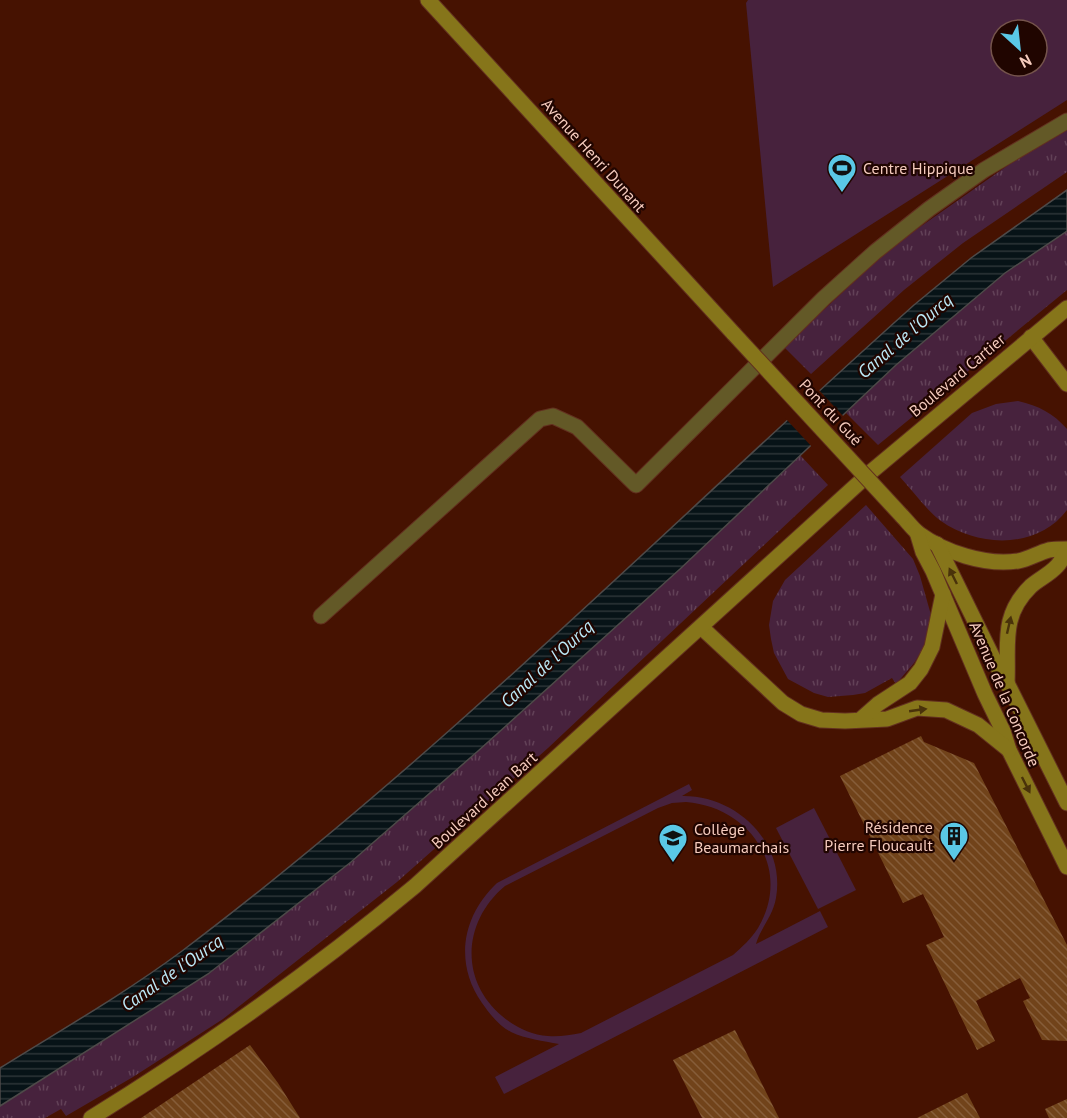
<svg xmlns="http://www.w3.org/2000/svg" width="1067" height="1118" font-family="'PT Sans',sans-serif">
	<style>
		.grass { fill: url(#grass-tufts) }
		.pitch { fill: #47223d; fill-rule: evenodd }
		.water { fill: url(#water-rules); stroke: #4e4a49; stroke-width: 1.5 }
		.pier { fill: #461201 }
		.building { fill: url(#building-back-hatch) }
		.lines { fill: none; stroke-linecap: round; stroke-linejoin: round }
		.street-casing { stroke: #62301f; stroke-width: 17 }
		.secondary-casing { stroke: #62301f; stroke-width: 17 }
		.street { stroke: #635927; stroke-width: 15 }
		.secondary { stroke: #86751a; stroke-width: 15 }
		.secondary-bridge-casing { stroke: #62301f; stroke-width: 17; stroke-linecap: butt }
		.secondary-bridge { stroke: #86751a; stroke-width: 15 }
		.oneway { fill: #49320a }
		.labels { text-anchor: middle; stroke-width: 4.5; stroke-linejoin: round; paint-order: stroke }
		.street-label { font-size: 16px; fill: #f5cbbd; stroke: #200500 }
		.poi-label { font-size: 16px; fill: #f5cbbd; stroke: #200500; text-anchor: start }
		.water-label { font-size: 18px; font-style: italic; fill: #bceaf8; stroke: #200500 }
	</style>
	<defs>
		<pattern id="grass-tufts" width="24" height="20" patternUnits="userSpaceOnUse" patternTransform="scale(1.5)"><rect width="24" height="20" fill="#47223d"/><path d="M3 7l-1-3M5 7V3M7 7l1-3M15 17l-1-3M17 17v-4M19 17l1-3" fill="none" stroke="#624157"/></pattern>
		<pattern id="water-rules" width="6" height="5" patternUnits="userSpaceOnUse" patternTransform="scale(1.5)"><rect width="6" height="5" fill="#071317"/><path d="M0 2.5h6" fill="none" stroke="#2c3437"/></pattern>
		<pattern id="building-back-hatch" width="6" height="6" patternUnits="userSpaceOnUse" patternTransform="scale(1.5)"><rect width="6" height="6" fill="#71431a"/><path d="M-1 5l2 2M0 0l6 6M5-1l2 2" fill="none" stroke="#865d39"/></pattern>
	</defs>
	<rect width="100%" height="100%" fill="#461201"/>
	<!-- grass -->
	<g class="grass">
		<path d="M1067 127V172L963 243 904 290 811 374 784 347 890 248 1047 138Z"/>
		<path d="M1067 231V290L878 445 846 413C897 364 949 314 1006 272 1026 258 1047 245 1067 231Z"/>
		<path d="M1018 401C1039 406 1053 413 1067 429V510C1038 549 979 548 941 521 926 510 913 491 900 477L972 413 996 404Z"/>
		<path d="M800 455 828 485 548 748 397 882 223 1019 133 1077 66 1116 61 1109 45 1118H0V1106L208 974 351 862 478 751 680 569Z"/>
		<path d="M866 505 913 559 920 576 931 615 927 642 914 663 896 684 892 678 865 693 853 695 828 697 814 693 788 679 774 653 771 639 769 625 773 601 785 580Z"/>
	</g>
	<!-- pitch -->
	<g class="pitch">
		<path d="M748 0H1067V100L773 287 746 3ZM1001 30H1037V66H1001Z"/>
		<path d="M689 784 692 790 682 796C735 795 786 841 776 898 773 916 760 929 756 944L820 911 828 927 504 1094 495 1077 559 1044C543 1041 526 1039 511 1032 499 1026 489 1013 482 1003 454 963 462 916 497 883ZM686 802C750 807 793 869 758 928 751 939 742 947 733 955L581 1033C570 1035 559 1037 548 1036 531 1035 515 1027 502 1016 459 980 463 921 505 886L658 808 672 803Z"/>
		<path d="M814 808 856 890 818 909 776 828Z"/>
	</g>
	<!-- water -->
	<path class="water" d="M1067 190V231L1005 273 896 365 680 569 478 751 351 862 208 974 0 1106V1068C61 1030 124 994 182 951 442 755 671 522 914 305L971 258Z"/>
	<!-- pier -->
	<path class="pier" d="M817 388 845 418 813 448 785 418Z"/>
	<!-- building -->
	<g class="building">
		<path d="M921 736 924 742 974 763 1067 945V1041L1042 1040 1023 1001 1030 998 1020 978 976 1001 995 1041 977 1050 926 945 944 937 923 894 903 903 840 776Z"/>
		<path d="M735 1030 779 1118H702L673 1060Z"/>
		<path d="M250 1045 278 1083 300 1118H141Z"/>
		<path d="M967 1093 980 1118H917Z"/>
		<path d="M1067 1099V1118H1049L1045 1109Z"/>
	</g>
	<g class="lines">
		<!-- street casing -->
		<g class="street-casing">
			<path id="street" d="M321 616 540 419 553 416 577 427 636 485 824 298 875 252 929 209 984 170 1067 121"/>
		</g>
		<!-- secondary casing -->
		<g class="secondary-casing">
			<g id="secondary">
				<path d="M428 0 734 334"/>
				<path d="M1031 337 1067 384"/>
				<path d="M902 516C907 521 912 528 918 533 944 552 985 566 1018 561 1029 559 1038 553 1049 550 1055 549 1061 549 1067 549"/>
				<path d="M917 532 923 552 933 571 985 694 1003 731 1009 750 1067 867"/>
				<path d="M937 544 997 666 1007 683 1067 803"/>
				<path d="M701 627 783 703 801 714 821 720 845 721 887 719 917 708 946 710 978 725 1009 750"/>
				<path d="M1007 683C1009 645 1000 616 1031 586 1039 579 1050 574 1057 566 1061 562 1064 555 1067 550"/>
				<path d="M861 719 878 704 910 683 921 669 932 647 943 594"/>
				<path d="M91 1118C204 1048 313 971 415 886L872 471 1067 308"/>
			</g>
		</g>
		<!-- street -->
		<use href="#street" class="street"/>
		<!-- secondary -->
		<use href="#secondary" class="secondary"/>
		<!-- secondary-bridge casing -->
		<g class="secondary-bridge-casing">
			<path id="secondary-bridge" d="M734 334 902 516"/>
		</g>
		<!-- secondary-bridge -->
		<use href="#secondary-bridge" class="secondary-bridge"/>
	</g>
	<!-- one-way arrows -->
	<defs><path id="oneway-solid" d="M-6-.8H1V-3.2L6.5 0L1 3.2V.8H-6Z" transform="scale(1.5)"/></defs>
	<g class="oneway">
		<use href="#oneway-solid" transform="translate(953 576) rotate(-116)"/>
		<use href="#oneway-solid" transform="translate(1009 625) rotate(-77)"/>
		<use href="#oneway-solid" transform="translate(918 710) rotate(-8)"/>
		<use href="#oneway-solid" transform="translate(1026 785) rotate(63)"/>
	</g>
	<!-- icons -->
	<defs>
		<g id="stadium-pin" transform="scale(1.5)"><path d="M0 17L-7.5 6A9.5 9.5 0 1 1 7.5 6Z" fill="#5ac8e6" stroke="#200500"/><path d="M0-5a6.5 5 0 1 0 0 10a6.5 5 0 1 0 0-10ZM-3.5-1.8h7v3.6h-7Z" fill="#111"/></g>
		<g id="building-pin" transform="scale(1.5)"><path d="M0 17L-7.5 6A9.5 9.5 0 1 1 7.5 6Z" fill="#5ac8e6" stroke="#200500"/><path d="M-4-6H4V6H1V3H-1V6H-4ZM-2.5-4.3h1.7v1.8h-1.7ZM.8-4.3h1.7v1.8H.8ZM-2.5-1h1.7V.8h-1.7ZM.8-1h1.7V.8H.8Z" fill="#111"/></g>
		<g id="school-pin" transform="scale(1.5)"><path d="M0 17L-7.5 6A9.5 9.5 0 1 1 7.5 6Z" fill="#5ac8e6" stroke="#200500"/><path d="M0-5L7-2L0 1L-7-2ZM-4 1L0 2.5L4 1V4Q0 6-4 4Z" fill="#111"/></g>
	</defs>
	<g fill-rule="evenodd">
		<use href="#stadium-pin" x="842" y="168"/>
		<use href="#building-pin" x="954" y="836"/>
		<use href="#school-pin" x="673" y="838"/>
	</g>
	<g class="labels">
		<!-- street labels -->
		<g class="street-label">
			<text transform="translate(594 155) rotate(48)" y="6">Avenue Henri Dunant</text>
			<text transform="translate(957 375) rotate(-40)" y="6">Boulevard Cartier</text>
			<text transform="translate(831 412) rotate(47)" y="6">Pont du Gué</text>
			<text transform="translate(1005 694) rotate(67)" y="6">Avenue de la Concorde</text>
			<text transform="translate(484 800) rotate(-42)" y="6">Boulevard Jean Bart</text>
		</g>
		<!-- poi labels -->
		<g class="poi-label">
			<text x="863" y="174">Centre Hippique</text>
			<text x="933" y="833" text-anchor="end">Résidence<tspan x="933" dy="18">Pierre Floucault</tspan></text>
			<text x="694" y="835">Collège<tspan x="694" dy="18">Beaumarchais</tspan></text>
		</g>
		<!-- water labels -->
		<g class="water-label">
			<text transform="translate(905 336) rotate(-41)" y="6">Canal de l'Ourcq</text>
			<text transform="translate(547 664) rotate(-43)" y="6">Canal de l'Ourcq</text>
			<text transform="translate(172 973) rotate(-35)" y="6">Canal de l'Ourcq</text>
		</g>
	</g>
	<!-- north arrow -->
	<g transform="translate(1019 48) rotate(153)"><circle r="28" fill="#200500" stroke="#75544c" stroke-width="1.5"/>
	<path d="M0-4.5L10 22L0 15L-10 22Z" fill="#5ac8e6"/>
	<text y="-9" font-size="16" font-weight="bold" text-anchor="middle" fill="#f5cbbd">N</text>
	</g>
</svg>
